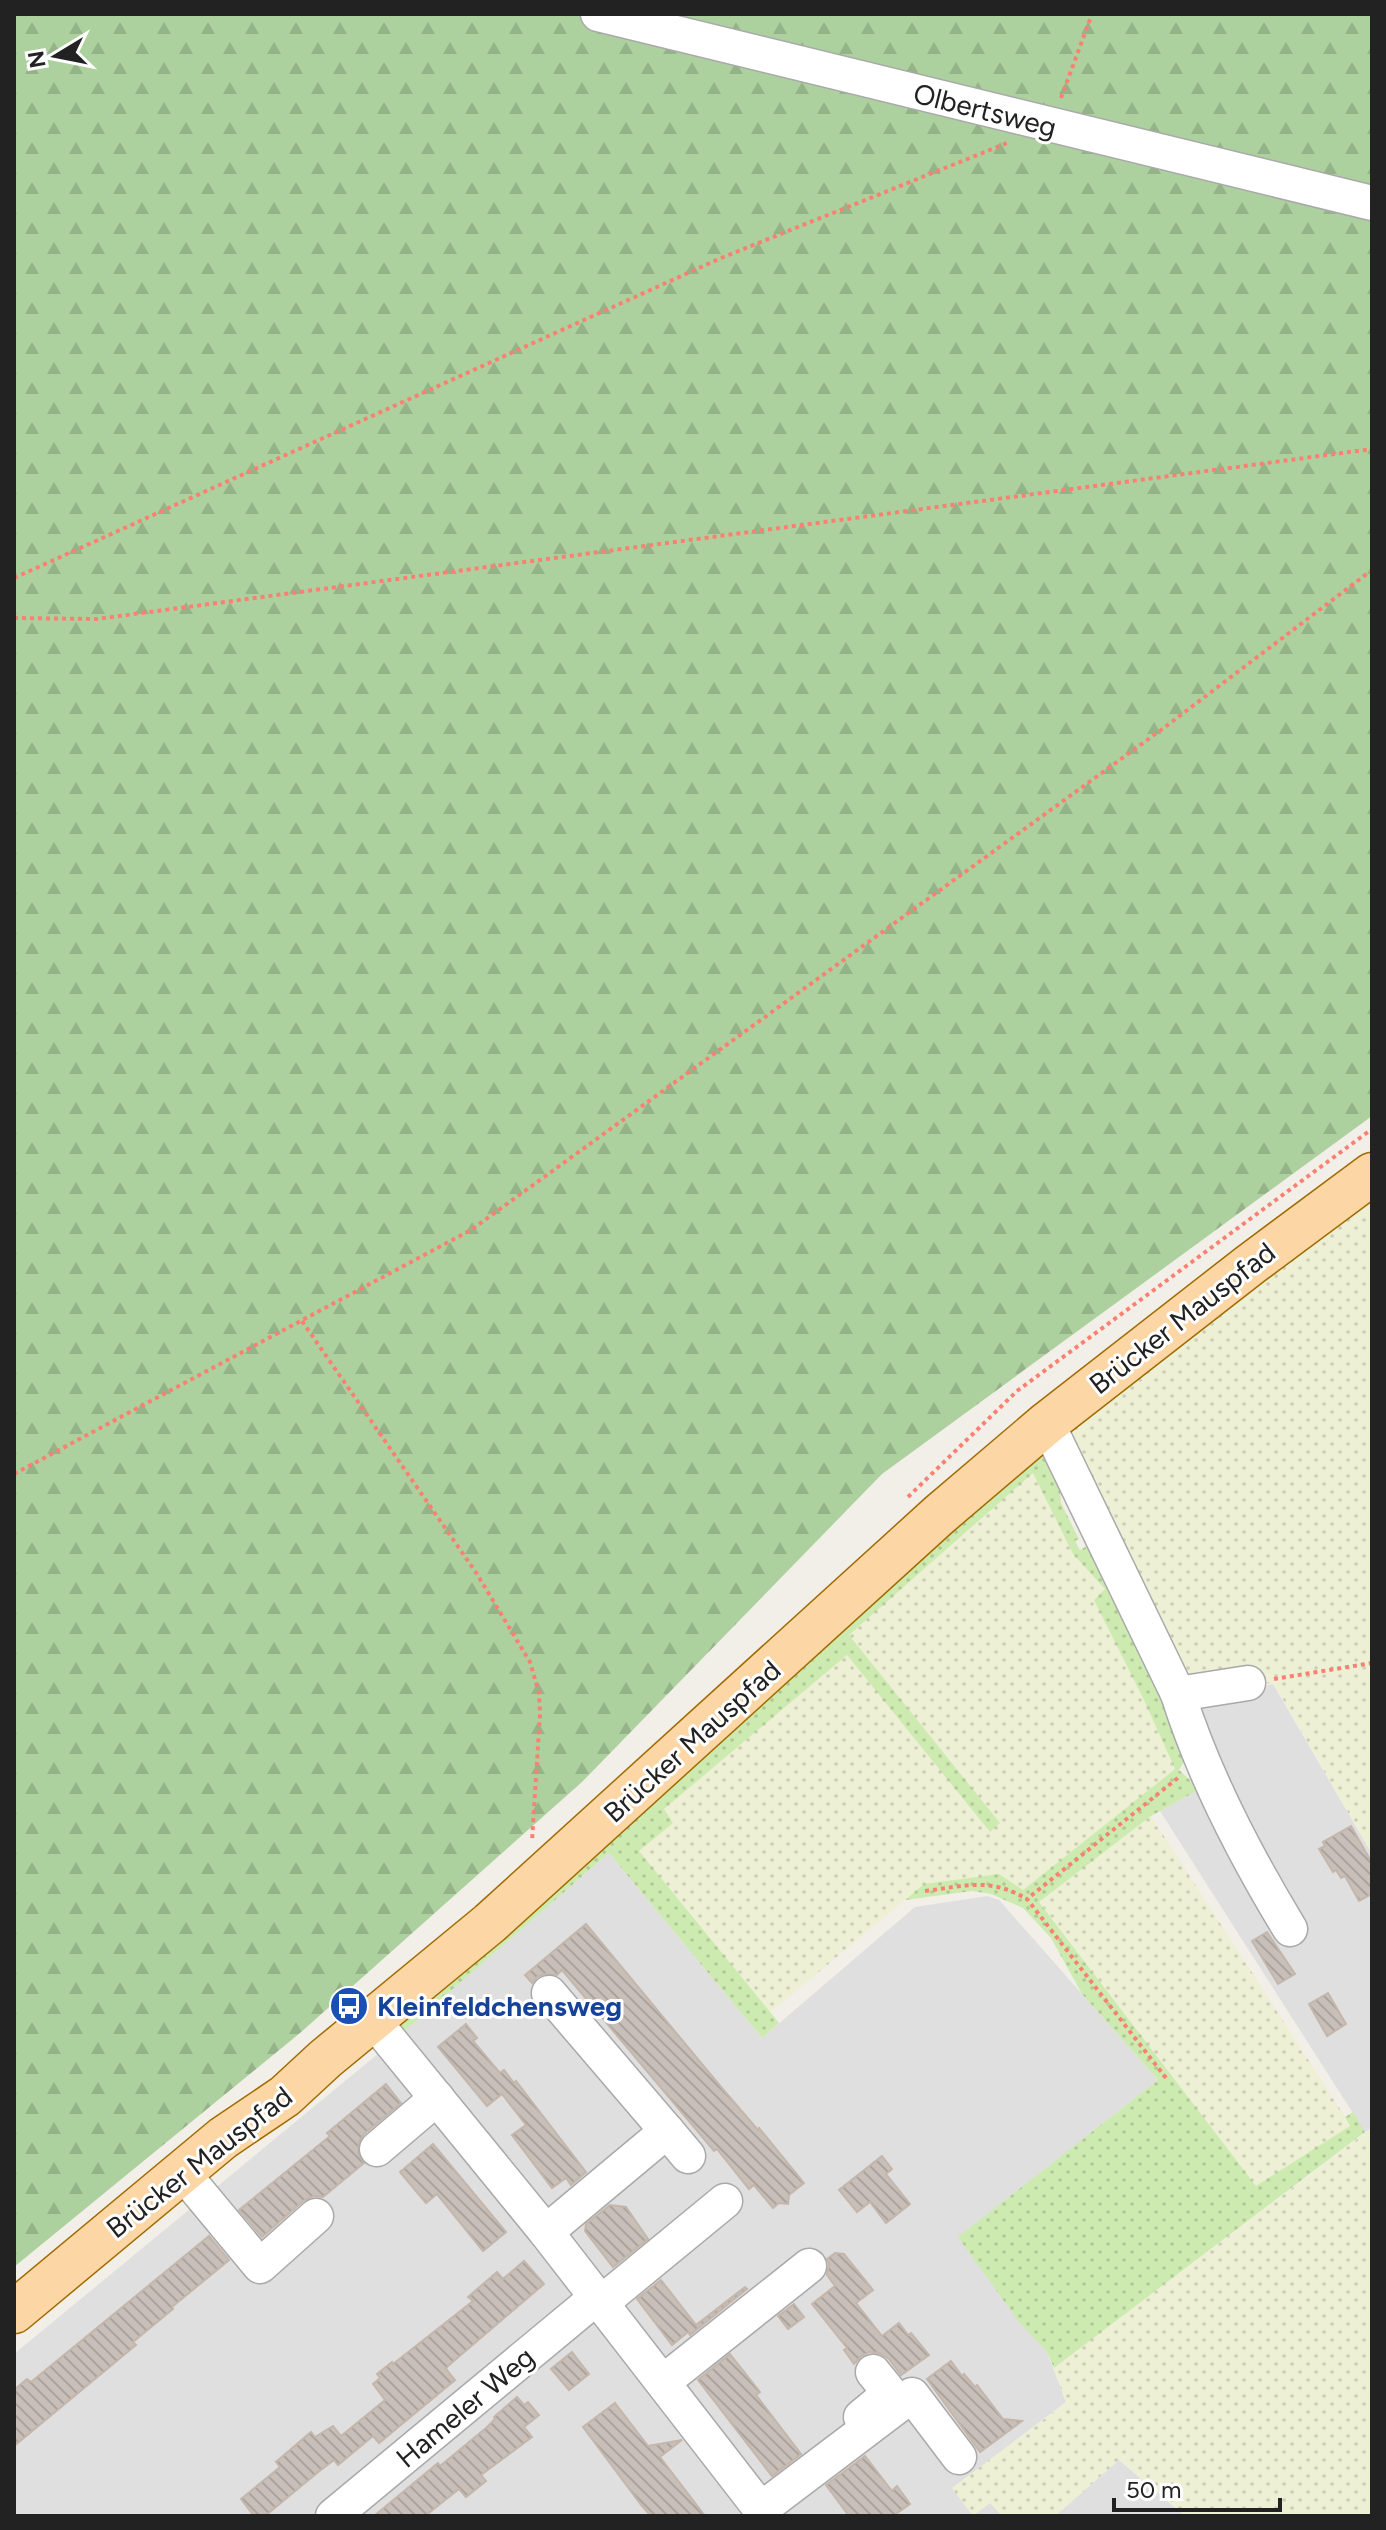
<svg xmlns="http://www.w3.org/2000/svg" width="1386" height="2530" font-family="Figtree,sans-serif">
	<style>
		.residential { fill: #e0dfdf }
		.farmland { fill: url(#farmland-dots) }
		.grass { fill: url(#grass-dots) }
		.forest { fill: url(#forest-firs) }
		.building { fill: url(#building-back-hatch); stroke: #c4b6ab; stroke-width: 2 }
		.lines { fill: none; stroke-linecap: round; stroke-linejoin: round }
		.minor-casing { stroke: #a9a9a9; stroke-width: 37 }
		.major-casing { stroke: #a06b00; stroke-width: 45 }
		.path { stroke: #fa8072; stroke-width: 4; stroke-dasharray: 4 4; stroke-linecap: butt }
		.minor { stroke: #fff; stroke-width: 34 }
		.major { stroke: #fcd6a4; stroke-width: 42 }
		.labels { text-anchor: middle; stroke-width: 6; stroke-linejoin: round; paint-order: stroke }
		.street-label { font-size: 28px; fill: #222; stroke: #fff }
		.transit-label { font-size: 28px; font-weight: bold; fill: #164399; stroke: #fff; text-anchor: start }
	</style>
	<defs>
		<pattern id="farmland-dots" width="8" height="8" patternUnits="userSpaceOnUse" patternTransform="scale(2)"><rect width="8" height="8" fill="#eef0d5"/><path d="M2 2h.1M6 6h.1" fill="none" stroke="#ccceb7" stroke-width="1.8" stroke-linecap="round"/></pattern>
		<pattern id="grass-dots" width="8" height="8" patternUnits="userSpaceOnUse" patternTransform="scale(2)"><rect width="8" height="8" fill="#cdebb0"/><path d="M2 2h.1M6 6h.1" fill="none" stroke="#b0c997" stroke-width="1.8" stroke-linecap="round"/></pattern>
		<pattern id="forest-firs" width="22" height="20" patternUnits="userSpaceOnUse" patternTransform="scale(2)"><rect width="22" height="20" fill="#add19e"/><path d="M5 1l3.5 6h-7zM16 11l3.5 6h-7z" fill="#95b388"/></pattern>
		<pattern id="building-back-hatch" width="6" height="6" patternUnits="userSpaceOnUse" patternTransform="scale(2)"><rect width="6" height="6" fill="#c7bfb8"/><path d="M-1 5l2 2M0 0l6 6M5-1l2 2" fill="none" stroke="#aba49e"/></pattern>
	</defs>
	<rect width="100%" height="100%" fill="#f2efe9"/>
	<!-- residential -->
	<g class="residential">
		<path d="M1273 1684 1372 1854V2128L1365 2132 1160 1811 1223 1776 1189 1706Z"/>
		<path d="M609 1853 762 2038 915 1907 987 1896 999 1900 1158 2080 959 2237 1047 2352 1066 2402 953 2488 991 2503 1002 2516H14V2354L373 2058Z"/>
		<path d="M1119 2460 1185 2516H1055Z"/>
	</g>
	<!-- farmland -->
	<g class="farmland">
		<path d="M1372 1197V1854L1274 1684 1174 1673 1067 1426Z"/>
		<path d="M1034 1472 1073 1554 1106 1589 1144 1700 1175 1769 1023 1890 924 1884 770 2013 639 1851 673 1823 663 1810 847 1654 990 1832 1000 1823 848 1635Z"/>
		<path d="M1151 1816 1351 2126 1256 2187 1039 1901Z"/>
		<path d="M1372 2128V2516H1185L1119 2460 1055 2516H1002L990 2503 973 2516 952 2488 1066 2403 1054 2368Z"/>
	</g>
	<!-- grass -->
	<path class="grass" d="M1042 1450 1060 1484 1061 1503 1079 1539 1075 1541 1080 1550 1092 1543 1113 1566 1185 1760 1179 1770 1200 1789 1151 1816 1039 1902 1256 2186 1350 2126 1345 2117 1353 2112 1365 2132 1054 2368 1047 2352 1019 2322 958 2237 1158 2080 1082 1994 1051 1938 1023 1908 991 1894 972 1891 905 1900 924 1884 999 1874 1023 1890 1175 1769 1144 1700 1094 1600 1105 1589 1073 1554 1033 1473 849 1635 1000 1823 990 1832 847 1655 664 1809 673 1823 639 1851 779 2023 762 2038 609 1853 400 2035V2023Z"/>
	<!-- forest -->
	<path class="forest" d="M14 14H1372V1116L882 1474 582 1782 300 2033 14 2267Z"/>
	<!-- building -->
	<g class="building">
		<path d="M1351 1826 1372 1863V1894L1359 1901 1345 1876 1341 1878 1336 1870 1333 1872 1319 1849 1325 1846 1323 1842Z"/>
		<path d="M586 1924 721 2087 758 2130 759 2128 804 2183 789 2195 788 2204 779 2203 773 2208 754 2185 749 2189 717 2149 714 2151 562 1970 557 1975 545 1974 537 1977 532 1983 525 1975Z"/>
		<path d="M1267 1932 1295 1974 1278 1984 1252 1941Z"/>
		<path d="M1328 1993 1346 2024 1327 2036 1309 2004Z"/>
		<path d="M466 2024 477 2038 473 2041 500 2073 504 2070 514 2083 516 2081 586 2172 571 2185 566 2178 552 2188 512 2135 526 2125 502 2094 487 2106 438 2047Z"/>
		<path d="M386 2084 401 2103 364 2134 359 2142 358 2153 364 2163 323 2197 313 2196 303 2201 262 2237 239 2210 330 2136 327 2133Z"/>
		<path d="M433 2144 506 2232 483 2251 437 2194 426 2203 400 2172Z"/>
		<path d="M882 2156 892 2169 886 2174 910 2204 886 2223 870 2202 857 2212 839 2190Z"/>
		<path d="M610 2205 626 2207 648 2239 613 2267 585 2231 586 2224Z"/>
		<path d="M209 2236 229 2260 172 2307 173 2309 133 2342 136 2345 14 2446V2390L27 2379 31 2382Z"/>
		<path d="M835 2253 844 2254 873 2290 856 2303 882 2336 899 2323 908 2335 911 2333 929 2355 901 2375 889 2359 879 2353 869 2352 861 2356 854 2364 844 2350 847 2348 812 2304 835 2286 827 2275 829 2264 827 2259Z"/>
		<path d="M524 2261 544 2284 448 2366 446 2369 455 2380 379 2443 373 2436 338 2465 334 2460 317 2473 265 2516H254L241 2499 280 2467 276 2462 311 2432 315 2437 333 2426 341 2436 385 2400 373 2384 380 2378 377 2374 392 2362 393 2364 473 2301 468 2297 497 2272 503 2279Z"/>
		<path d="M661 2280 696 2325 745 2287 747 2289 690 2335 688 2332 672 2345 637 2299Z"/>
		<path d="M794 2304 804 2317 788 2329 778 2316Z"/>
		<path d="M572 2352 589 2374 569 2390 551 2369Z"/>
		<path d="M730 2354 760 2392 756 2395 801 2454 772 2476 698 2380Z"/>
		<path d="M951 2361 962 2376 964 2374 975 2387 977 2385 1003 2419 1022 2421 980 2452 927 2379Z"/>
		<path d="M517 2397 524 2405 528 2402 539 2415 524 2427 532 2437 481 2475 486 2481 466 2497 459 2489 425 2516H374L438 2463 440 2466 486 2428 495 2419 494 2417Z"/>
		<path d="M615 2403 648 2446 682 2440 660 2457 705 2516H651L642 2506 583 2427Z"/>
		<path d="M865 2456 892 2491 897 2486 910 2504 893 2516H849L826 2485Z"/>
	</g>
	<g class="lines">
		<!-- minor casing -->
		<g class="minor-casing">
			<g id="minor">
				<path d="M598 14 1372 203"/>
				<path d="M1047 1423 1178 1694C1204 1777 1245 1855 1290 1929"/>
				<path d="M1178 1694 1248 1683"/>
				<path d="M373 2020 546 2232 766 2516"/>
				<path d="M667 2131 688 2156"/>
				<path d="M377 2149 437 2098"/>
				<path d="M182 2172 260 2266 316 2216"/>
				<path d="M546 2232 667 2131 549 1993"/>
				<path d="M601 2303 725 2201"/>
				<path d="M663 2382 809 2266"/>
				<path d="M861 2417 890 2393 873 2372"/>
				<path d="M760 2510 912 2395 959 2457"/>
				<path d="M333 2516 596 2298"/>
			</g>
		</g>
		<!-- major casing -->
		<g class="major-casing">
			<path id="major" d="M14 2312 223 2138 285 2096 325 2059 490 1923 939 1515 1047 1423 1251 1264 1372 1174"/>
		</g>
		<!-- path -->
		<g class="path">
			<path d="M1061 98 1092 14"/>
			<path d="M14 578 721 258 1007 143"/>
			<path d="M14 618 97 619 1372 449"/>
			<path d="M302 1321 477 1574 530 1662 539 1693 540 1714 532 1841"/>
			<path d="M14 1474 471 1230 1161 730 1372 570"/>
			<path d="M908 1497 1017 1391 1372 1129"/>
			<path d="M1274 1679 1372 1663"/>
			<path d="M925 1891C966 1886 989 1877 1027 1899"/>
			<path d="M1166 2078 1027 1899 1179 1777"/>
		</g>
		<!-- minor -->
		<use href="#minor" class="minor"/>
		<!-- major -->
		<use href="#major" class="major"/>
	</g>
	<!-- icons -->
	<defs>
		<g id="bus-disc" transform="scale(2)"><circle r="9.5" fill="#1a4fb4" stroke="#fff"/><path d="M-5-6H5V4H4V6H2V4H-2V6H-4V4H-5ZM-3.5-4V0h7V-4ZM-3.5 1.2v1.5H-2V1.2ZM2 1.2v1.5H3.5V1.2Z" fill="#fff"/></g>
	</defs>
	<g fill-rule="evenodd">
		<use href="#bus-disc" x="349" y="2006"/>
	</g>
	<g class="labels">
		<!-- street labels -->
		<g class="street-label">
			<text transform="translate(985 110) rotate(14)" y="10">Olbertsweg</text>
			<text transform="translate(1182 1318) rotate(-38)" y="10">Brücker Mauspfad</text>
			<text transform="translate(692 1741) rotate(-42)" y="10">Brücker Mauspfad</text>
			<text transform="translate(199 2162) rotate(-38)" y="10">Brücker Mauspfad</text>
			<text transform="translate(465 2407) rotate(-40)" y="10">Hameler Weg</text>
		</g>
		<!-- transit labels -->
		<g class="transit-label">
			<text x="377" y="2016">Kleinfeldchensweg</text>
		</g>
	</g>
	<!-- border -->
	<rect width="1386" height="2530" fill="none" stroke="#222222" stroke-width="32"/>
	<!-- north arrow -->
	<g transform="translate(56 56) rotate(260)" stroke="#ffffff" stroke-width="6" paint-order="stroke">
	<path d="M0-6L14 30L0 20L-14 30Z" fill="#222222"/>
	<text y="-12" font-size="22" font-weight="bold" text-anchor="middle" fill="#222222">N</text>
	</g>
	<!-- scale -->
	<path d="M1114 2498v12h166v-12" fill="none" stroke="#222222" stroke-width="4"/>
	<text x="1126" y="2498" font-size="24" fill="#222222" stroke="#ffffff" stroke-width="6" paint-order="stroke">50 m</text>
</svg>
